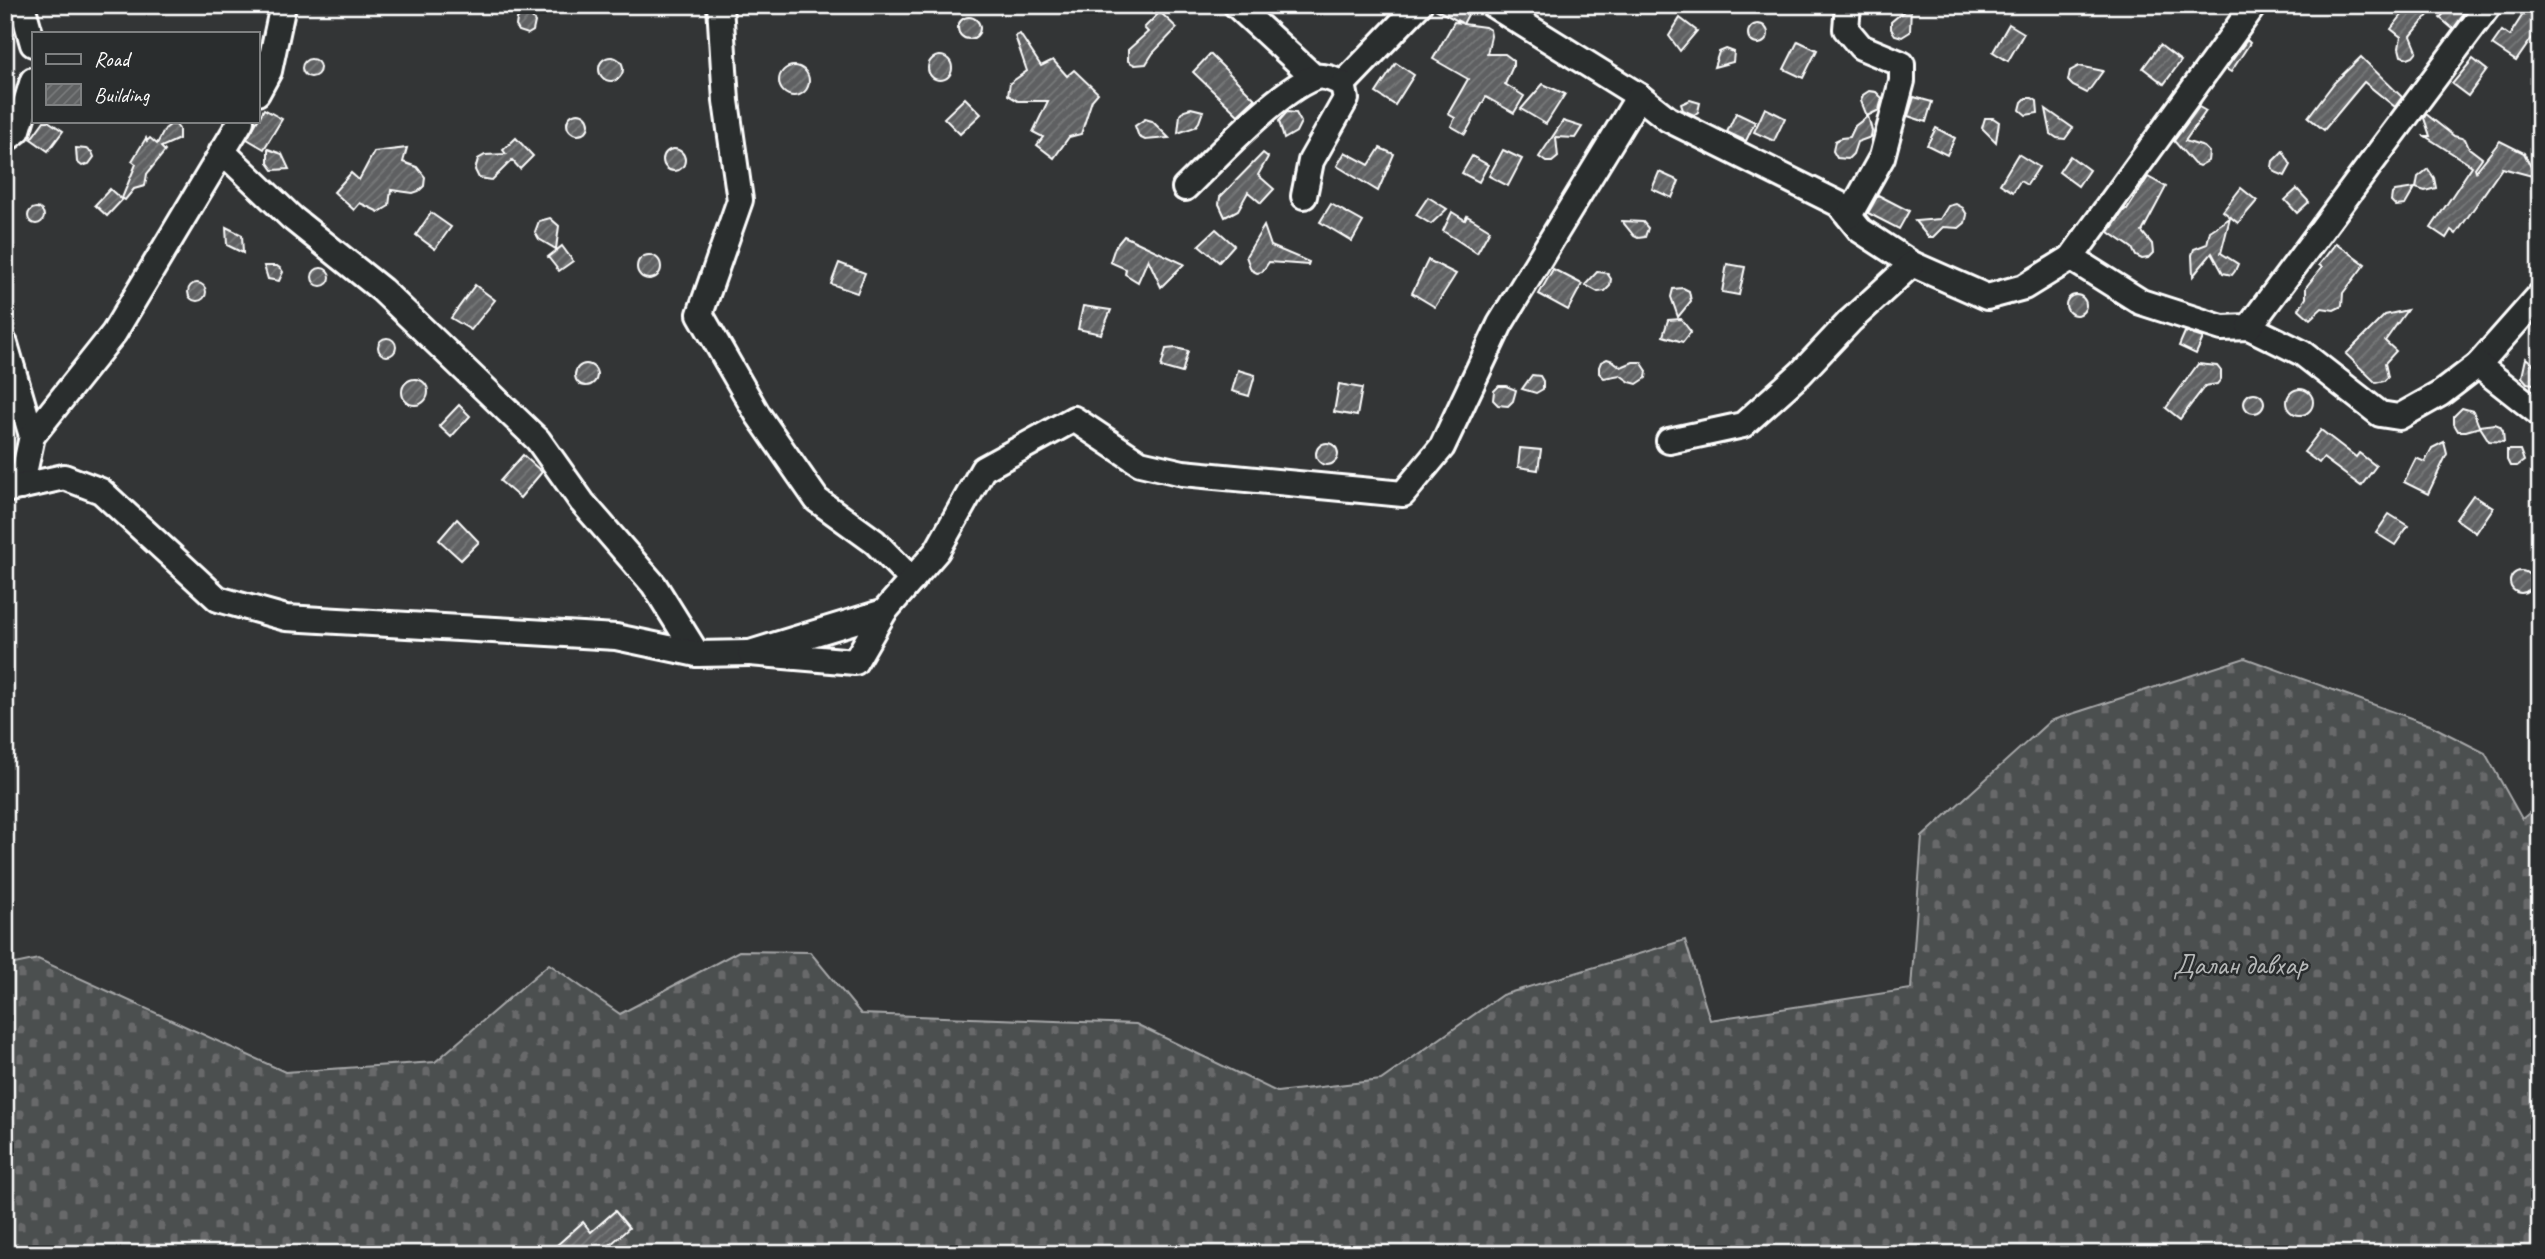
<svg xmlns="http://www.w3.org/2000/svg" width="2545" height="1259" font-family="Caveat,sans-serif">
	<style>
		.cemetery { fill: url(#cemetery-stones); stroke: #a6a7a8; stroke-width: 2 }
		.building { fill: url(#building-hatch); stroke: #fff; stroke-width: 2 }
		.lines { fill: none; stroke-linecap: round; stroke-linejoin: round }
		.minor-casing { stroke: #fff; stroke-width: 30 }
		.minor { stroke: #2a2d2e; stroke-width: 24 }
		.labels { text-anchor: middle; stroke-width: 5; stroke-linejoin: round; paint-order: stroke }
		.park-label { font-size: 28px; fill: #b7b9b9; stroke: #2a2d2e }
	</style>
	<defs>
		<pattern id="cemetery-stones" width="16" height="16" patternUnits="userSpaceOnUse" patternTransform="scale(1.75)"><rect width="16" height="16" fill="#4c4f50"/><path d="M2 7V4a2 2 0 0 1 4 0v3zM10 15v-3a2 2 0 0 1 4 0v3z" fill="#67696a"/></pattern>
		<pattern id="building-hatch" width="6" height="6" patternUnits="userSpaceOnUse" patternTransform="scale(1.75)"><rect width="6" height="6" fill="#5f6162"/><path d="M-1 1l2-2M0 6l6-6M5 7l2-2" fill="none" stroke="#77797a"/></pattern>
	</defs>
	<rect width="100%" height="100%" fill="#333536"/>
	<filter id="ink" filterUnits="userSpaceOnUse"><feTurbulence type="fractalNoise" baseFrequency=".0143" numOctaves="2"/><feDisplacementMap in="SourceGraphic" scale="14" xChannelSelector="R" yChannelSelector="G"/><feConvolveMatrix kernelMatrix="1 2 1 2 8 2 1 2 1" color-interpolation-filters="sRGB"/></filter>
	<g filter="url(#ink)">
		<!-- cemetery -->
		<path class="cemetery" d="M2245 658 2430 725 2485 753 2522 819 2540 804V1254H5V966L38 959 285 1072 435 1062 549 964 620 1014 739 951 810 952 861 1014 1136 1024 1277 1092 1381 1080 1502 995 1685 940 1710 1020 1911 989 1922 837 2050 721Z"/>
		<!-- building -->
		<g class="building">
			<path d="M1433 5H1473L1463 24 1485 27 1490 30 1491 36 1487 54H1505L1513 60V66L1505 84 1524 96 1514 113 1486 97 1465 134 1451 126 1455 118 1448 114 1468 79 1433 59 1454 22 1462 23 1433 8Z"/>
			<path d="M1911 5 1910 32 1902 37 1895 35 1891 29V22Z"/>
			<path d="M2410 5H2418L2429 14 2411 36 2417 51 2413 56 2408 58 2401 56 2399 48 2401 37 2391 29Z"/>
			<path d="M2451 5H2455L2464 14 2453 29 2440 18Z"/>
			<path d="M2529 5H2540V43L2532 38 2516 61 2492 45 2502 31 2509 36Z"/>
			<path d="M525 9 535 22 533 31 528 34 519 31 516 26 517 19Z"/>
			<path d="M1160 12 1177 28 1153 53 1146 64 1135 65 1128 61V50L1148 32 1144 28Z"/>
			<circle cx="969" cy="28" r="11"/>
			<path d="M1680 18 1697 31 1680 51 1669 36Z"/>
			<circle cx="1758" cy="34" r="10"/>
			<path d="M2009 24 2024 33 2008 61 1993 52Z"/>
			<path d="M1020 34 1041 66 1053 60 1067 76 1074 70 1098 93 1092 100 1081 134 1069 137 1054 158 1037 145 1043 137 1033 132 1048 101H1018L1008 95 1010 83 1027 71 1015 36Z"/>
			<path d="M2247 40 2250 43 2231 72 2226 69Z"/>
			<path d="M1798 41 1817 50 1803 78 1784 69Z"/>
			<path d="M2160 45 2181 61 2164 84 2143 68Z"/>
			<path d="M1726 49 1734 52 1733 62 1714 67 1719 52Z"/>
			<path d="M1210 54 1255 99 1238 115 1193 72Z"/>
			<circle cx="940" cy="68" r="12"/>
			<path d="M2361 57 2402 97 2395 107 2364 82 2324 130 2308 117 2334 83Z"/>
			<circle cx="611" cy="69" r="12"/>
			<path d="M2473 59 2487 70 2468 96 2452 84Z"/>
			<circle cx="311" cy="68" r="9"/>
			<path d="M1396 63 1414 75 1395 105 1376 93Z"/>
			<circle cx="794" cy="81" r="15"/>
			<path d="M2079 66 2103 71 2087 93 2073 86 2068 81 2070 71Z"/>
			<path d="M1543 84 1565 94 1546 124 1521 109Z"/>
			<path d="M1869 91 1876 92 1882 98 1879 110 1867 116 1861 101 1863 95Z"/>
			<path d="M1914 97 1932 102 1926 122 1908 116Z"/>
			<path d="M965 98 981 114 960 134 944 118Z"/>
			<path d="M2026 98H2032L2037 101 2038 113 2026 115 2020 110 2022 102Z"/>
			<path d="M1690 100 1700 103 1698 112 1694 115 1683 110 1681 104Z"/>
			<path d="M2199 107 2206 111 2185 141 2204 147 2209 152 2208 161 2199 166 2194 164 2174 141Z"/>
			<path d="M1191 108 1203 111 1199 122 1195 127 1178 133 1180 115 1184 110Z"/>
			<path d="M1765 108 1785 118 1774 141 1754 132Z"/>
			<path d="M264 109 282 119 264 149 247 139Z"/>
			<path d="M2046 109 2073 128 2065 139 2057 138 2051 134Z"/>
			<path d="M1287 112 1296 113 1301 122 1296 132 1284 139 1279 121Z"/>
			<circle cx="578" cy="124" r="11"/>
			<path d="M1736 113 1755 122 1746 141 1727 132Z"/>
			<path d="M2426 114 2454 136 2465 139 2469 148 2482 158 2475 168 2476 171 2500 141 2524 153 2536 177 2502 168 2456 234 2451 230 2446 238 2431 228 2472 166 2425 136H2430L2424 118Z"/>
			<path d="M1868 116 1872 131 1871 137 1857 142 1853 154 1848 159 1837 158 1833 151 1835 141 1841 138 1850 137 1855 126Z"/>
			<path d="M1985 118H1993L1999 122 1996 142 1982 128Z"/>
			<path d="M1145 119 1152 121 1169 138 1145 140 1139 137 1135 126Z"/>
			<path d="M44 121H48L63 131 48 151 31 139Z"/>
			<path d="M1563 121 1582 127 1575 138 1556 137 1558 157 1552 162H1546L1539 157Z"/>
			<path d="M170 125H176L179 129V139L161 147 165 151 147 174 145 186 134 189 125 200 122 198 136 164 132 161 146 138 147 141 150 138 157 144 165 129Z"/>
			<path d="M1936 128 1955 138 1947 155 1927 145Z"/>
			<path d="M516 138 533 156 520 169 512 160 492 180 479 178 475 170 478 159 485 155 506 154 503 150Z"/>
			<path d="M76 148 86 149 92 152 94 157 89 164 82 166 77 162Z"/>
			<path d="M407 148 403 162 417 167 425 177 424 186 419 191 413 193 391 190 389 206 379 212 360 203 354 210 334 192 351 173 359 180 374 152Z"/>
			<path d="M1380 148 1394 154 1378 191 1337 166 1345 152 1369 165Z"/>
			<circle cx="674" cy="160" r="11"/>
			<path d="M268 149 282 154 289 169 273 170 268 163Z"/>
			<path d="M1503 150 1522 159 1508 186 1489 176Z"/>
			<path d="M2283 151 2291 165 2285 176 2275 172 2272 167 2273 161Z"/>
			<path d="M1263 153 1268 157 1258 175 1274 189 1261 203 1248 192 1238 210 1225 217 1219 204 1220 197Z"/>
			<path d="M2018 154 2039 167 2027 185 2020 181 2013 192 2000 184Z"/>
			<path d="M1472 156 1488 165 1479 182 1462 173Z"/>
			<path d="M2070 156 2089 170 2078 186 2059 172Z"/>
			<path d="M2428 169 2434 178 2436 188 2425 191 2416 188 2418 177Z"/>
			<path d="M1659 172 1679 181 1672 198 1652 189Z"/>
			<path d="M2148 177 2166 187 2142 232 2152 244 2153 253 2148 258 2142 259 2136 256 2132 248 2109 232 2125 209 2127 210Z"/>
			<path d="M2241 188 2257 201 2238 223 2223 211Z"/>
			<path d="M2415 188 2405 205 2396 206 2391 201 2392 194 2395 191Z"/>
			<path d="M110 189 122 200 107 216 95 205Z"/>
			<path d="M2297 189 2309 202 2297 213 2285 200Z"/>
			<path d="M1878 195 1909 211 1899 229 1868 213Z"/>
			<path d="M1428 197 1447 209 1431 224 1416 215Z"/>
			<path d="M1331 204 1363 222 1352 241 1320 222Z"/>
			<path d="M1956 204 1963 208 1967 215 1965 223 1959 228 1943 227 1933 237H1928L1915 221 1940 219 1948 206Z"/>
			<circle cx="36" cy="216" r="8"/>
			<path d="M1452 212 1465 220 1467 216 1490 230 1477 253 1443 231Z"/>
			<path d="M431 213 451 227 435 249 416 235Z"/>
			<path d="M550 218 559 226 556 249 539 239 535 232 539 221Z"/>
			<path d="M2230 218 2221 253 2238 264 2235 271 2232 275 2223 273 2212 253 2193 276 2192 255 2194 249 2207 244 2210 231Z"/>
			<path d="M1622 221 1643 222 1648 228 1645 237 1638 238 1634 236Z"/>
			<path d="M1264 226 1271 246 1309 262 1308 265 1269 262 1262 272 1257 273 1251 270 1246 256Z"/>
			<path d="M226 227 242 235 243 253 227 245Z"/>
			<path d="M1216 229 1234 245 1219 262 1199 245Z"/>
			<path d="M1124 236 1141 244 1184 264 1161 287 1148 259 1138 282 1125 274 1126 269 1110 262 1115 247Z"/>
			<path d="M2336 243 2365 264 2343 293 2342 306 2334 310 2322 308 2310 319 2299 309 2306 298V287L2322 267 2319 265Z"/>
			<path d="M562 246 573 261 559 271 548 257Z"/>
			<circle cx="649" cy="267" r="12"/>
			<path d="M1428 260 1456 274 1435 307 1412 293Z"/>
			<path d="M839 263 865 273 857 293 831 284Z"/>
			<path d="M1727 264 1745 267 1739 295 1722 292Z"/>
			<path d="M264 266H277L281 269 283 272 279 281 268 279Z"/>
			<circle cx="321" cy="277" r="9"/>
			<path d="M1553 269 1582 284 1568 310 1539 294Z"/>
			<path d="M1597 272 1607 273 1611 279 1610 286 1605 291 1598 292 1585 285Z"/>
			<circle cx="197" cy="292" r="9"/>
			<path d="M475 285 495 300 471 330 451 318Z"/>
			<path d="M1683 288 1689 291 1691 301 1678 317 1671 297 1673 289Z"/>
			<circle cx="2076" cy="305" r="10"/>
			<path d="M1083 306 1111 310 1101 334 1078 329Z"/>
			<path d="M2407 310 2385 341 2396 351 2385 363 2388 377 2384 381 2376 383 2346 354 2385 315Z"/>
			<path d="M1681 319 1691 332 1683 342 1663 336 1668 320Z"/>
			<path d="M2185 332 2203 338 2196 354 2179 346Z"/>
			<circle cx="387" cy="347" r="9"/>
			<path d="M1176 348 1188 351 1182 373 1161 367 1166 349Z"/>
			<path d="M2526 358 2540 370V379L2533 384 2527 383 2522 377Z"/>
			<path d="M1607 359 1613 361 1621 367 1633 362H1641L1647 371 1646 378 1637 384 1630 382 1620 375 1604 378 1599 373V367L1601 362Z"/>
			<path d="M2198 364 2217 366 2221 371V379L2217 384 2205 386 2180 419 2166 408Z"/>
			<circle cx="586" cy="375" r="11"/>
			<path d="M1238 370 1255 375 1249 396 1232 391Z"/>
			<path d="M1532 375 1540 376 1543 381V389L1536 393 1522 389Z"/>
			<circle cx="415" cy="392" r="13"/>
			<path d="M1339 384 1362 388 1357 416 1334 412Z"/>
			<path d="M1499 386H1506L1516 390 1513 401 1508 406 1498 405 1493 400 1494 391Z"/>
			<circle cx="2300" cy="402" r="13"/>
			<circle cx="2254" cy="403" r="10"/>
			<path d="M459 405 470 416 451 437 439 426Z"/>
			<path d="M2462 408 2473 411 2479 426 2495 424 2500 426 2503 431 2504 442 2489 441 2480 427 2466 431H2458L2454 424V416Z"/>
			<path d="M2321 430 2356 457 2359 453 2376 466 2361 486 2323 458 2319 463 2304 452Z"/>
			<path d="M2444 442 2447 454 2428 494 2404 482 2416 458 2425 462 2432 448Z"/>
			<circle cx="1327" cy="454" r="11"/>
			<path d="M1520 448 1541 450 1538 470 1518 467Z"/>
			<path d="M2507 450H2520L2524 461 2517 466H2510L2507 460Z"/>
			<path d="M523 455 542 472 520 498 500 481Z"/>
			<path d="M2473 495 2493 508 2476 533 2456 519Z"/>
			<path d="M2389 514 2408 526 2395 545 2376 533Z"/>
			<path d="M457 519 479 542 461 560 439 540Z"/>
			<circle cx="2521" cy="582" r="11"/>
			<path d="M615 1211 629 1228 600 1254H547L583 1222 591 1232Z"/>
		</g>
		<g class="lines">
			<!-- minor casing -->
			<g class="minor-casing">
				<g id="minor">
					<path d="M22 5 33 44"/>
					<path d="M720 5 726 101 740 200 700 314 758 415 817 500 875 542 912 580"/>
					<path d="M1236 5 1314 77"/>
					<path d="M1493 5 1639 96 1668 119 1839 204 1860 230 1912 264 1987 297 2024 287 2071 258 2141 302 2222 328 2249 327 2302 353 2380 414 2399 417 2440 394 2478 365 2540 295"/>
					<path d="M1848 5 1846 29 1861 47 1902 64V81L1882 157 1849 216"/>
					<path d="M257 93 269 71 283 5"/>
					<path d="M5 140 18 130 33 80"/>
					<path d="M222 151 292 218 382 290 538 440 582 502 654 585 697 654"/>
					<path d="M1185 188C1216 158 1275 93 1313 78 1322 74 1335 80 1343 84L1419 5"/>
					<path d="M1304 196 1311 161 1346 99 1343 84"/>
					<path d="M2071 258 2254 5"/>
					<path d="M2249 327 2489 5"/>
					<path d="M5 344 32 436"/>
					<path d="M2478 365 2540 414"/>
					<path d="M1669 441 1743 425 1801 373 1850 321 1912 264"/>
					<path d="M21 487 32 436 114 333 241 121"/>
					<path d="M5 490 64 477 101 491 218 599 286 618 616 637 697 654 750 653"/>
					<path d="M884 612 855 662 750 653 884 612 937 551 983 469 1074 419 1140 463 1183 473 1403 494 1442 447 1500 324 1639 96"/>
				</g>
			</g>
			<!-- minor -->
			<use href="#minor" class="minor"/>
		</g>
	</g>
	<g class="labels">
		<!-- park labels -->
		<g class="park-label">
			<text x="2240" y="974">Далан давхар</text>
		</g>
	</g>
	<!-- margin -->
	<rect width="2545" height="1259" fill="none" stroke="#2a2d2e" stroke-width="28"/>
	<rect x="14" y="14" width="2517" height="1231" fill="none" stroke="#fff" stroke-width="2.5" filter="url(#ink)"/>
	<!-- legend -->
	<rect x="32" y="32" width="228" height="91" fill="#2a2d2e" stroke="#7f8182" stroke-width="2"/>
	<rect x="46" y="54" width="35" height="10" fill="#2a2d2e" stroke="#7f8182" stroke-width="2"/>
	<text x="94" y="66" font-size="21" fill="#ffffff">Road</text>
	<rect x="46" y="84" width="35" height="21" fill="url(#building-hatch)" stroke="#7f8182" stroke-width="2"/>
	<text x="94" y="102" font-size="21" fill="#ffffff">Building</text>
</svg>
